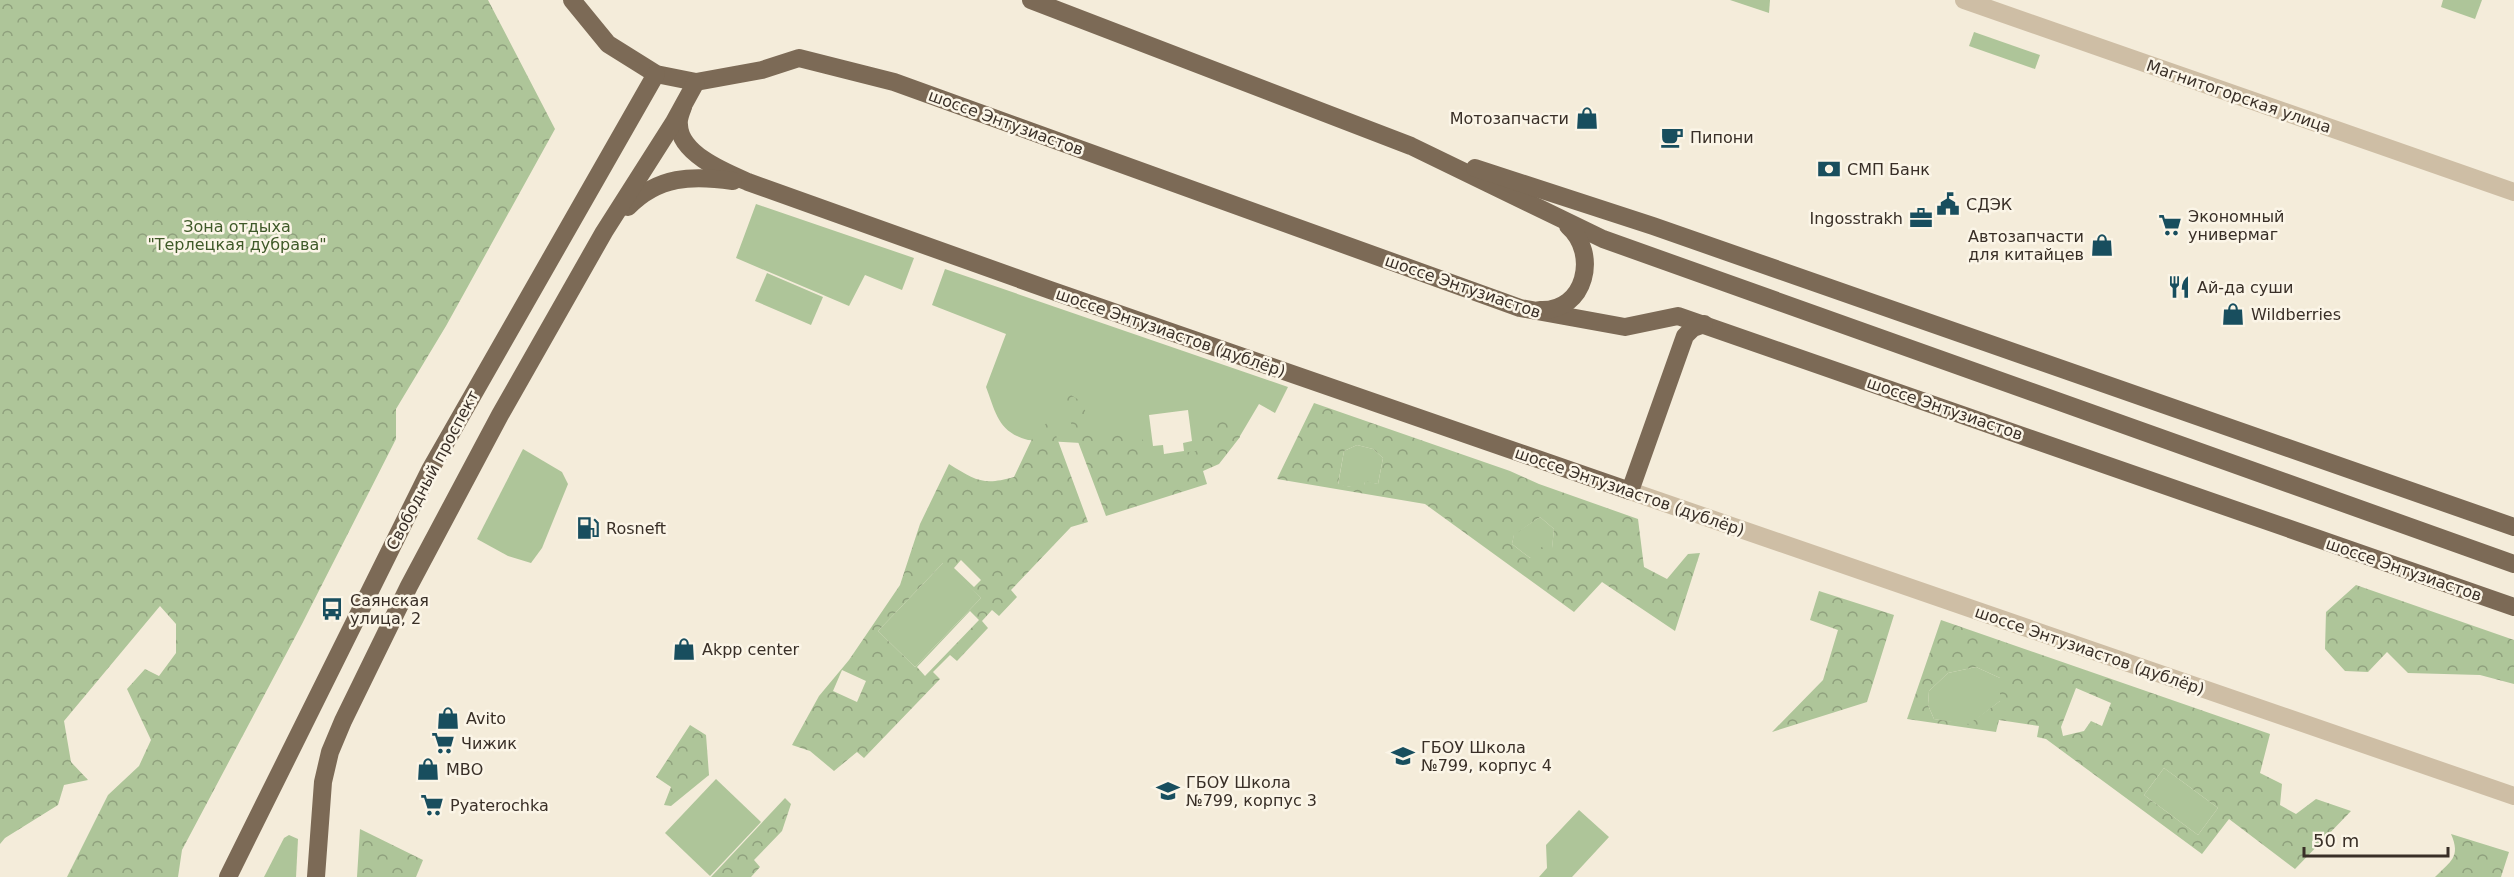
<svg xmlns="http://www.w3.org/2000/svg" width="2514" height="877" font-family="'DejaVu Sans',sans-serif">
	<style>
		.green { fill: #aec599; fill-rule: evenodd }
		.forest { fill: url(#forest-crowns); fill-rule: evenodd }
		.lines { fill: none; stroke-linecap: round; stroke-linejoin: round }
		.minor { stroke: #cebea5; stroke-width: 18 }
		.major { stroke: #7c6a56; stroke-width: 18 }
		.labels { text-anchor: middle; stroke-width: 5; stroke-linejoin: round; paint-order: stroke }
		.street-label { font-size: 16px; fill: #392f27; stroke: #fbf5e7 }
		.poi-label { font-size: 16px; fill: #392f27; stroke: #fbf5e7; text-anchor: start }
		.park-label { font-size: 16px; fill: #3f5928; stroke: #fbf5e7 }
	</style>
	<defs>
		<pattern id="forest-crowns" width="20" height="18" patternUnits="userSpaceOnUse" patternTransform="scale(1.5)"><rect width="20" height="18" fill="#aec599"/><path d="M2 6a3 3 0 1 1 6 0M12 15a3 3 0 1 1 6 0" fill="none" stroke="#8fa07d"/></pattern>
	</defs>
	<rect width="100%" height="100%" fill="#f4ecda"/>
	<!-- green -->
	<g class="green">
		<path d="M1730 0H1770L1769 13Z"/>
		<path d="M2443 0H2482L2475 19 2441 7Z"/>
		<path d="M1974 32 2040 55 2035 69 1969 46Z"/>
		<path d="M756 204 914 258 902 290 865 275 849 306 736 258Z"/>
		<path d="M945 269 1288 387 1275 413 1259 404 1240 436 1196 452 1151 458 1134 446 1028 440C998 432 996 413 986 387L1006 334 932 305ZM1188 410 1192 441 1183 443 1184 451 1164 454 1163 445 1153 446 1149 415Z"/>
		<path d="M767 273 823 297 811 325 755 301Z"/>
		<path d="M1357 445 1373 449 1383 458 1378 484 1365 482 1364 485 1351 487 1338 485 1344 451Z"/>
		<path d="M523 449 562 472 568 484 542 548 531 563 508 556 477 539Z"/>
		<path d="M1540 517 1554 529 1552 549 1530 558 1512 544 1514 534Z"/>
		<path d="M944 562 981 598 915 667 878 631Z"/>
		<path d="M1976 667 2000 678V701L1969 725 1934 719 1928 705 1929 691 1948 673Z"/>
		<path d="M2164 768 2218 808 2198 835 2144 795Z"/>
		<path d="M716 779 761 822 710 876 665 833Z"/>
		<path d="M1579 810 1609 837 1572 877H1539L1547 868 1546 845Z"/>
		<path d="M289 835 298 839 296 877H264L284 838Z"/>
	</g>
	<!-- forest -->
	<g class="forest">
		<path d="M0 0H488L555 129 446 326 396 409V439L302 624 182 850 178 877H67L108 795 139 766 151 740 127 689 145 669 159 676 176 653V624L160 606 64 721 71 762 88 780 64 785 58 805 5 838 0 844Z"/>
		<path d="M1057 386 1082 402 1092 429 1139 432 1151 457 1196 451C1202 434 1207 427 1224 419L1237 424 1240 437 1219 464 1203 471 1207 484 1106 516Z"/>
		<path d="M1314 403 1510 471 1539 484 1638 519 1644 567 1667 579 1688 554 1700 553 1675 631 1602 582 1574 612 1425 504 1277 479ZM1357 445 1373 449 1383 458 1378 484 1365 481 1364 485 1352 483 1351 487 1338 484 1344 451ZM1540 517 1554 529 1552 548 1539 547 1530 558 1512 544 1514 535Z"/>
		<path d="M1050 419 1088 522 1071 527 1011 590 1017 597 999 616 992 610 982 621 988 628 957 661 950 655 933 672 940 679 864 758 857 752 834 771 810 751 792 745 819 696 849 660 900 585 920 524 949 464C975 480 983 486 1014 477L1032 439ZM961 560 981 580 974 587 954 568ZM943 563 981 598 915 667 878 631ZM970 611 979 620 925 676 917 667ZM842 670 866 681 857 702 833 691Z"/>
		<path d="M2356 585 2514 640V684L2480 675 2408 673 2387 652 2368 672 2345 671 2325 649 2326 612Z"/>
		<path d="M1819 591 1894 615 1867 702 1772 732 1823 680 1838 630 1810 620Z"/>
		<path d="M1941 620 2270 734 2260 773 2282 784 2280 805 2296 814 2316 799 2351 811 2295 869 2229 819 2202 854 2046 739 2037 737 2039 726 1999 720 1996 732 1907 719ZM1976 667 2000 678V701L1969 724 1934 719 1928 705 1929 691 1948 673ZM2076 688 2111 703 2102 726 2091 721 2084 731 2063 736 2061 727ZM2164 768 2218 808 2198 835 2144 795Z"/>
		<path d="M690 725 706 735 709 775 671 806 664 805 671 787 656 777Z"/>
		<path d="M785 798 791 804 782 831 754 860 760 867 751 877H711Z"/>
		<path d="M360 829 423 860 416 877H357Z"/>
		<path d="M2451 834 2509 852 2501 877H2435C2451 861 2461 857 2451 834Z"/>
	</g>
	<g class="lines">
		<!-- minor -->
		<g class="minor">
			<path d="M1964 0 2514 192"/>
			<path d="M1630 491 2514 796"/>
		</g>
		<!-- major -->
		<g class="major">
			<path d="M572 0 608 44 656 74 696 82 762 70 799 58 894 82 1520 308 1625 327 1678 316 2514 607"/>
			<path d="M1031 0 1411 146 1603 239 2514 564"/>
			<path d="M683 107C681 112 678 119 679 125 680 154 725 172 748 182L1050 290 1630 491 1685 336 1693 328 1704 324"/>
			<path d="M1475 168 1653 226 2514 527"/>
			<path d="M628 207C658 176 692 175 733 181"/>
			<path d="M1540 310C1586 312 1599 253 1568 226"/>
			<path d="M228 877 430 470 656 74"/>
			<path d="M316 877 323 782 330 752 343 721 409 586 500 415 604 232 674 122 696 82"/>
		</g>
	</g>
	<!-- icons -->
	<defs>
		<g id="shop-bare" transform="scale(1.8)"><path d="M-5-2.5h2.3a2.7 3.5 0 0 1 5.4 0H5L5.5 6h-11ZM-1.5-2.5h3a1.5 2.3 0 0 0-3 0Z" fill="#184e5e" stroke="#fbf5e7" stroke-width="2.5" paint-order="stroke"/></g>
		<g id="cafe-bare" transform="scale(1.8)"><path d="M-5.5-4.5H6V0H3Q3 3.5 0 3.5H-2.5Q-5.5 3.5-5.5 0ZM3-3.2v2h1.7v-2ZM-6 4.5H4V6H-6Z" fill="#184e5e" stroke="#fbf5e7" stroke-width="2.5" paint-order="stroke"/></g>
		<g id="bank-bare" transform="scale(1.8)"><path d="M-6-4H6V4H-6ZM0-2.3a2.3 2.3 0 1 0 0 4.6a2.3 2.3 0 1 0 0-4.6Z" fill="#184e5e" stroke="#fbf5e7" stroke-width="2.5" paint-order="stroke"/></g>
		<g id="civic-bare" transform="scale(1.8)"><path d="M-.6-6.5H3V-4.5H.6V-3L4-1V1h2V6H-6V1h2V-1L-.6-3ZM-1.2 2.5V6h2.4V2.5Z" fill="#184e5e" stroke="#fbf5e7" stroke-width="2.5" paint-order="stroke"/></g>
		<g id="office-bare" transform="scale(1.8)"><path d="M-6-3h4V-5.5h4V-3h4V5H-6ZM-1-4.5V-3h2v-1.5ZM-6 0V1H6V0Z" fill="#184e5e" stroke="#fbf5e7" stroke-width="2.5" paint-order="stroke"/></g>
		<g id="supermarket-bare" transform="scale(1.8)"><path d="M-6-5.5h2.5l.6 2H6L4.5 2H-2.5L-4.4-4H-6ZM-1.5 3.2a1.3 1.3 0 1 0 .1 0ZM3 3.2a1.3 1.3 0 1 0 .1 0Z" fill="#184e5e" stroke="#fbf5e7" stroke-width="2.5" paint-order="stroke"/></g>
		<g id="restaurant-bare" transform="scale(1.8)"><path d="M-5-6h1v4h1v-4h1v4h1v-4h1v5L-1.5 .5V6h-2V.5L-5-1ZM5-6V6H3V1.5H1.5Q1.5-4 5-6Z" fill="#184e5e" stroke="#fbf5e7" stroke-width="2.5" paint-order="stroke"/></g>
		<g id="fuel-bare" transform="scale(1.8)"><path d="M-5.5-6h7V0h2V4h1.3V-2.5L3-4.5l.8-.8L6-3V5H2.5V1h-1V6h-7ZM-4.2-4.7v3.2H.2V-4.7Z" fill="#184e5e" stroke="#fbf5e7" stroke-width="2.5" paint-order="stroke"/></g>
		<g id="bus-bare" transform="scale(1.8)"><path d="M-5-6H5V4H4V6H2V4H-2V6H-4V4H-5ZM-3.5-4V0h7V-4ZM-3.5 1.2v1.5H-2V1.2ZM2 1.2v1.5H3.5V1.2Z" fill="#184e5e" stroke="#fbf5e7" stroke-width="2.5" paint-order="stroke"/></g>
		<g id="school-bare" transform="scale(1.8)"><path d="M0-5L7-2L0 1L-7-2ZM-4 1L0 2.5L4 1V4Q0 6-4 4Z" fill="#184e5e" stroke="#fbf5e7" stroke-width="2.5" paint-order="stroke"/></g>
	</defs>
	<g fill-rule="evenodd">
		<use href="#shop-bare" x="1587" y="118"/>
		<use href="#cafe-bare" x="1672" y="137"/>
		<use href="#bank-bare" x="1829" y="169"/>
		<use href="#civic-bare" x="1948" y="204"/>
		<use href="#office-bare" x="1921" y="218"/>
		<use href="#supermarket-bare" x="2170" y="225"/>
		<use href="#shop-bare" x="2102" y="245"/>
		<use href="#restaurant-bare" x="2179" y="287"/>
		<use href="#shop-bare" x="2233" y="314"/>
		<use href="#fuel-bare" x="588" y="528"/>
		<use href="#bus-bare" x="332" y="609"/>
		<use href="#shop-bare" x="684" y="649"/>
		<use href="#shop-bare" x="448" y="718"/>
		<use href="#supermarket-bare" x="443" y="743"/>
		<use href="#school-bare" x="1403" y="756"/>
		<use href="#shop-bare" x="428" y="769"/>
		<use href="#school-bare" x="1168" y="791"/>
		<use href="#supermarket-bare" x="432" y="805"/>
	</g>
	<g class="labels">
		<!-- street labels -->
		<g class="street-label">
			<text transform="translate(2239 96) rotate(19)" y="6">Магнитогорская улица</text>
			<text transform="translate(1006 122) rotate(20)" y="6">шоссе Энтузиастов</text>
			<text transform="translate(1463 286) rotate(19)" y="6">шоссе Энтузиастов</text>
			<text transform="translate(1171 332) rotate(19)" y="6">шоссе Энтузиастов (дублёр)</text>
			<text transform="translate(1945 408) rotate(19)" y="6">шоссе Энтузиастов</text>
			<text transform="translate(432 470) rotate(-62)" y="6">Свободный проспект</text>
			<text transform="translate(1630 491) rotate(19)" y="6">шоссе Энтузиастов (дублёр)</text>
			<text transform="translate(2404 569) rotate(19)" y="6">шоссе Энтузиастов</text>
			<text transform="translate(2090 650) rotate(19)" y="6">шоссе Энтузиастов (дублёр)</text>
		</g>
		<!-- poi labels -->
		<g class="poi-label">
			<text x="1569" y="124" text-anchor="end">Мотозапчасти</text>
			<text x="1690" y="143">Пипони</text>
			<text x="1847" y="175">СМП Банк</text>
			<text x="1966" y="210">СДЭК</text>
			<text x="2188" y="222">Экономный<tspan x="2188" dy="18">универмаг</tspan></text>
			<text x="1903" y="224" text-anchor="end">Ingosstrakh</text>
			<text x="2084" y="242" text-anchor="end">Автозапчасти<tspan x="2084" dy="18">для китайцев</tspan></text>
			<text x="2197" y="293">Ай-да суши</text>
			<text x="2251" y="320">Wildberries</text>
			<text x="606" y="534">Rosneft</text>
			<text x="350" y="606">Саянская<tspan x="350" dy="18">улица, 2</tspan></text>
			<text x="702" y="655">Akpp center</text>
			<text x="466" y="724">Avito</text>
			<text x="461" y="749">Чижик</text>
			<text x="1421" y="753">ГБОУ Школа<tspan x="1421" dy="18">№799, корпус 4</tspan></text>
			<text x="446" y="775">МВО</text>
			<text x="1186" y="788">ГБОУ Школа<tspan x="1186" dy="18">№799, корпус 3</tspan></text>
			<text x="450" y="811">Pyaterochka</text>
		</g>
		<!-- park labels -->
		<g class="park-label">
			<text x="237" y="232">Зона отдыха<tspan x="237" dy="18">"Терлецкая дубрава"</tspan></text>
		</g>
	</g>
	<!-- scale -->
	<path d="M2304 847v9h144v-9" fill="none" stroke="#392f27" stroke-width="3"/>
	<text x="2313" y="847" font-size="18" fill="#392f27" stroke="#fbf5e7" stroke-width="4.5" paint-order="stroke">50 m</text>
</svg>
